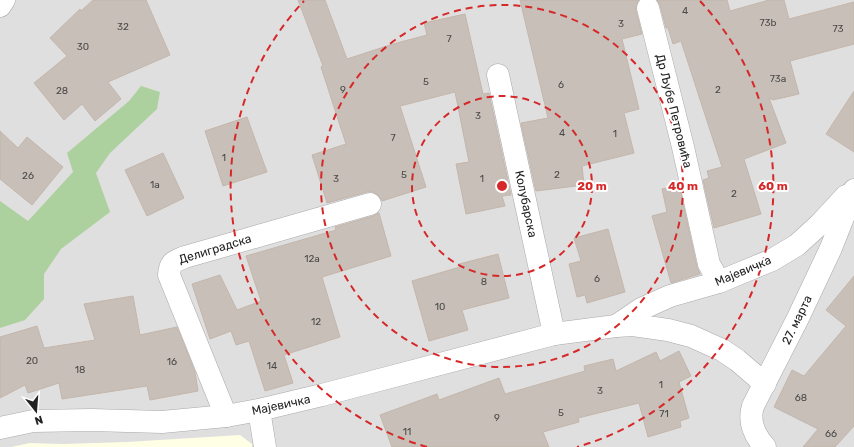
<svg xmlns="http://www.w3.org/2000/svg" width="854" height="447" font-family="Rubik,sans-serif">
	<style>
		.residential { fill: #e0dfdf }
		.education { fill: #ffffe5 }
		.forest { fill: #add19e }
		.building { fill: #c7bfb8; stroke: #c4b6ab }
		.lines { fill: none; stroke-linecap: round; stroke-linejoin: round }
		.minor-casing { stroke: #a9a9a9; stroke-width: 23 }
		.minor { stroke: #fff; stroke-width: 22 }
		.ring { fill: none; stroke: #d62828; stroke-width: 2; stroke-dasharray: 7 5 }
		.labels { text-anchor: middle; stroke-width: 4; stroke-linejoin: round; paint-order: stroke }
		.number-label { font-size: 10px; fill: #4b4948 }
		.street-label { font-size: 12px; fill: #222; stroke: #fff }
		.centre { fill: #d62828; stroke: #fff; stroke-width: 2 }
		.ring-label { font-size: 12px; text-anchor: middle; font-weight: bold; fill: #d62828; stroke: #fff; stroke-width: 4; stroke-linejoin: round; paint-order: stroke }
	</style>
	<rect width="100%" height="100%" fill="#f2efe9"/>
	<!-- residential -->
	<rect class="residential" x="0" y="0" width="854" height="447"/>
	<!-- education -->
	<path class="education" d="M240 435 252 444V447H11L30 443 62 444 127 442Z"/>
	<!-- forest -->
	<path class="forest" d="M141 86 160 92 157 109 110 153 96 173 110 212 61 249 44 274V299L25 320 0 328V201L28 221 73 172 67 153 129 101Z"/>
	<!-- building -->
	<g class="building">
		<path d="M93 0H146L170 55 108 82 121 99 95 121 82 104 64 120 34 83 67 56 50 38 80 9 81 11Z"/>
		<path d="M298 0H325L347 59 393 44 427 35 424 23 465 14 483 94 489 93 511 195 502 196 505 206 466 214 456 164 469 162 455 92 400 106 426 187 382 201 378 195 373 192H367L327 203 312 155 346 144 321 67 323 66Z"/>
		<path d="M520 0H639L636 5V11L642 34 622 39 639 109 624 113 634 153 582 166 584 185 536 191 521 123 548 118Z"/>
		<path d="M657 0H727L730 11 769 0H784L789 19 854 2V44L790 61 799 94 773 100 769 98 786 143 744 159 761 214 714 228 703 180 709 178 707 171 722 167 681 41 673 44 668 28H666L660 5Z"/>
		<path d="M854 91V152L826 134Z"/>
		<path d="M247 117 267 172 223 186 205 131Z"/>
		<path d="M0 131 18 148 27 137 63 167 32 205 0 179Z"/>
		<path d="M163 153 184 198 147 216 125 170Z"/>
		<path d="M679 185 697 267 700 274 671 283 652 216 667 212 662 189Z"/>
		<path d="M379 213 391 256 322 277 340 337 284 355 293 383 265 391 249 341 236 345 231 331 210 339 192 284 220 275 237 310 261 301 246 256 336 230 335 227 373 216Z"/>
		<path d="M608 229 625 292 587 303 585 295 577 297 569 264 581 261 574 238Z"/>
		<path d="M498 254 509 298 462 310 468 330 429 341 412 281 460 267 459 264Z"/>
		<path d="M854 276V426L835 447H803L818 429 774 407 792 370 804 376 846 326 826 310Z"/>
		<path d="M133 296 140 335 177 327 195 372 198 391 150 400 147 386 62 399 59 383 28 393 25 385 0 398V337L37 326 44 348 95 340 84 304Z"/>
		<path d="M679 351 691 376 679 382 689 418 680 421 681 427 648 437 639 403 578 418 579 422 543 432 549 447H392L380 415 437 394 439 400 499 378 505 394 585 371 584 366 613 359 616 371 656 352 660 361Z"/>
	</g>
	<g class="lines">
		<!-- minor casing -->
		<g class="minor-casing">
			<g id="minor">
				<path d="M0 6 4 0"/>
				<path d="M648 8 683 147 709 264 719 282"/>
				<path d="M498 75 554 334"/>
				<path d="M616 326 641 309 670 296 719 282 772 260 797 245 820 224 846 196"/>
				<path d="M259 410 265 447"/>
				<path d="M226 416 169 275C170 262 173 262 185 257L370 204"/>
				<path d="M0 428 33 421 92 420 162 422 226 416 259 410 322 395 554 334 616 326 633 325 668 330 691 336 722 350 737 360 765 384"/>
				<path d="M765 447C754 435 748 422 753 406L798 318 831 248 854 190"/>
			</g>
		</g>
		<!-- minor -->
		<use href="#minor" class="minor"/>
	</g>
	<!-- distance rings -->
	<g class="ring">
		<circle cx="502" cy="186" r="90"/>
		<circle cx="502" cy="186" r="181"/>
		<path d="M427 447A271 271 0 0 1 304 1M700 1A271 271 0 0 1 577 447"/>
	</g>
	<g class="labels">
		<!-- number labels -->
		<g class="number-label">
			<text x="685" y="14">4</text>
			<text x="768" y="26">73b</text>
			<text x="621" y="27">3</text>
			<text x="123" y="30">32</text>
			<text x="838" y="32">73</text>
			<text x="449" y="42">7</text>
			<text x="83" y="50">30</text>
			<text x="778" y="82">73a</text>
			<text x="426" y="85">5</text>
			<text x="561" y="88">6</text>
			<text x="343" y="93">9</text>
			<text x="718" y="93">2</text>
			<text x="62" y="94">28</text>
			<text x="478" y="119">3</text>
			<text x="562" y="136">4</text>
			<text x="615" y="137">1</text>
			<text x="393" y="141">7</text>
			<text x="224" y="161">1</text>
			<text x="404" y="178">5</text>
			<text x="557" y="178">2</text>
			<text x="28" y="179">26</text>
			<text x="336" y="182">3</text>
			<text x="482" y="182">1</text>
			<text x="155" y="188">1a</text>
			<text x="734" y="197">2</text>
			<text x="312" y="262">12a</text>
			<text x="597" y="282">6</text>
			<text x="484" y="285">8</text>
			<text x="440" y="310">10</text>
			<text x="316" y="325">12</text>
			<text x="32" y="364">20</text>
			<text x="172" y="365">16</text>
			<text x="272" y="369">14</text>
			<text x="80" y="373">18</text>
			<text x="661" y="388">1</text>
			<text x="600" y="394">3</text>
			<text x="801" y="401">68</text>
			<text x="561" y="416">5</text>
			<text x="664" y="417">71</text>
			<text x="497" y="421">9</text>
			<text x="407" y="435">11</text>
			<text x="831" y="437">66</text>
		</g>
		<!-- street labels -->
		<g class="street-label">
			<text transform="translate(674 111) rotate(76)" y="4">Др Љубе Петровића</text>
			<text transform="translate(526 204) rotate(78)" y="4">Колубарска</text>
			<text transform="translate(215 249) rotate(-17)" y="4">Делиградска</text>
			<text transform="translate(743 271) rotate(-23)" y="4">Мајевичка</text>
			<text transform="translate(797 320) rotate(-64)" y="4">27. марта</text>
			<text transform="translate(281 405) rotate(-12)" y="4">Мајевичка</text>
		</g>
	</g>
	<circle cx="502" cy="186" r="6" class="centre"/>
	<g class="ring-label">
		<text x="592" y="190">20 m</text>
		<text x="683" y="190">40 m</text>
		<text x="773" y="190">60 m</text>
	</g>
	<!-- north arrow -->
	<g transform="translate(36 411) rotate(163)" stroke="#ffffff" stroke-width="3" paint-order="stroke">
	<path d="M0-3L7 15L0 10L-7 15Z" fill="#222222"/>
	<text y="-6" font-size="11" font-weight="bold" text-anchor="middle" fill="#222222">N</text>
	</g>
</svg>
